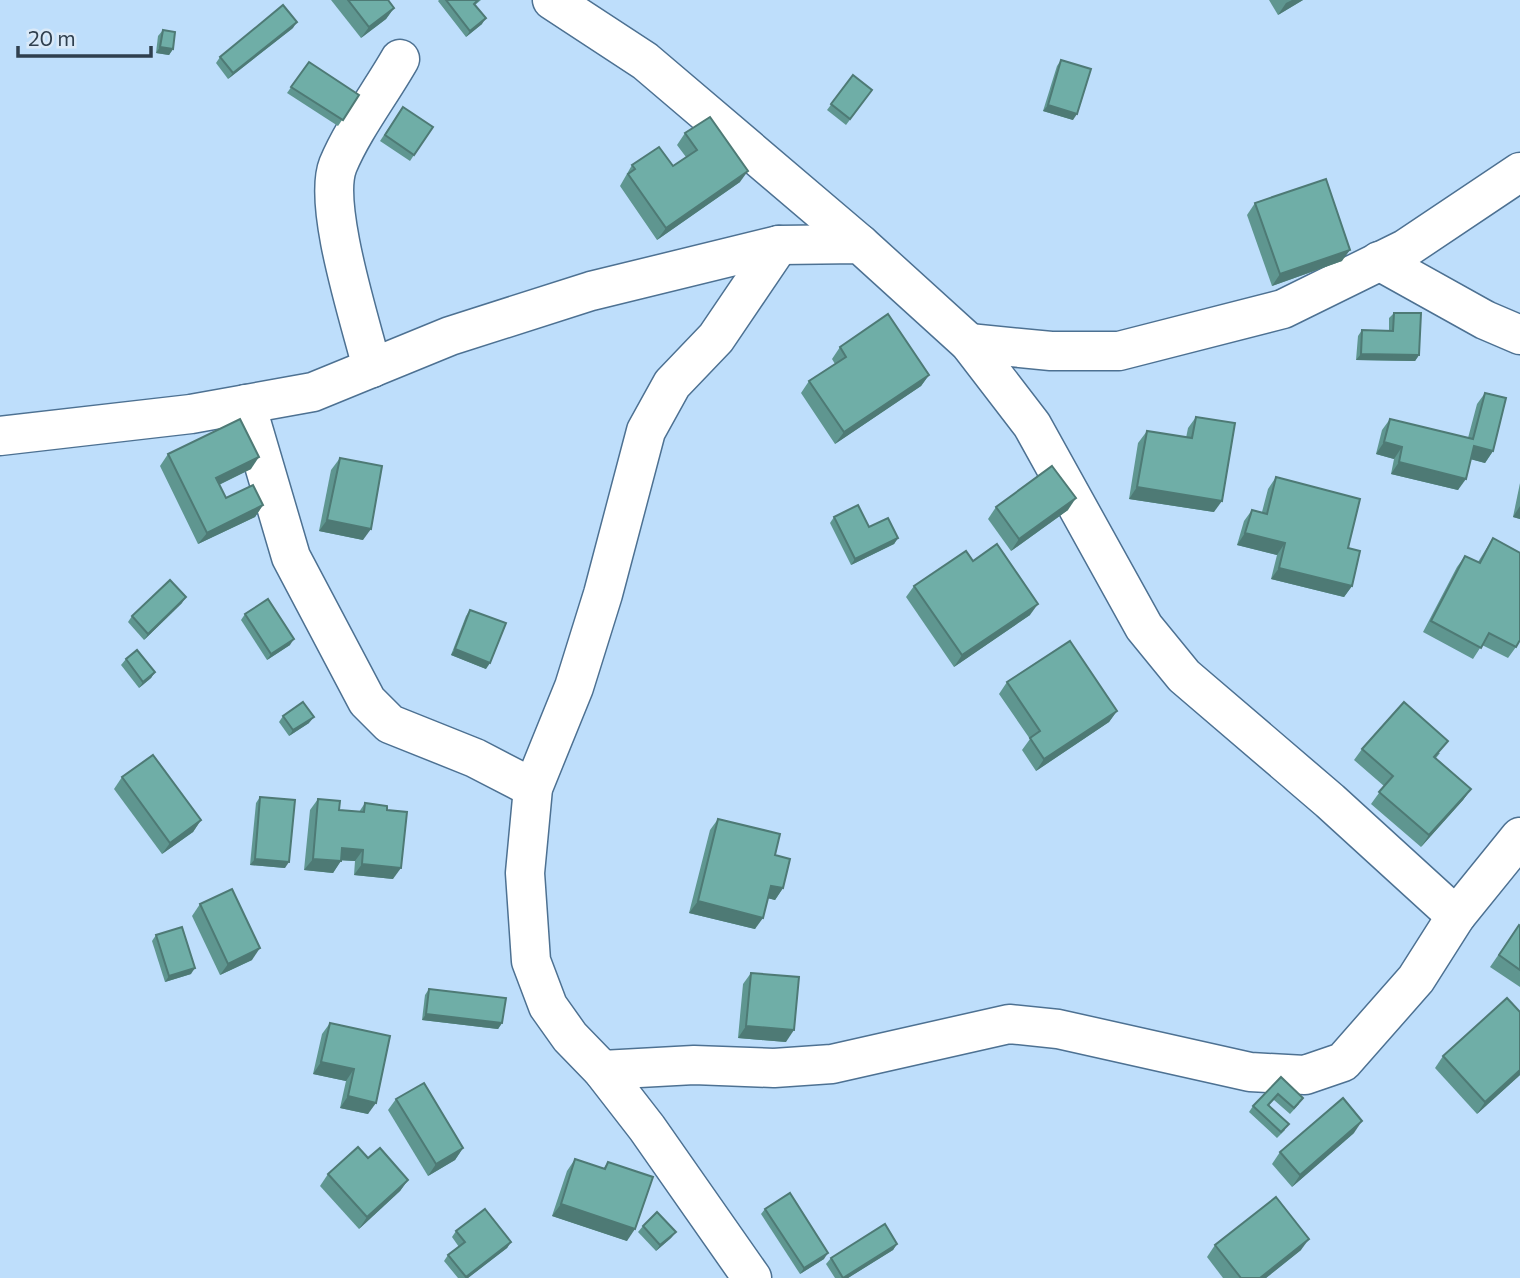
<svg xmlns="http://www.w3.org/2000/svg" width="1520" height="1278" font-family="Commissioner,sans-serif">
	<style>
		.lines { fill: none; stroke-linecap: round; stroke-linejoin: round }
		.minor-casing { stroke: #4d7192; stroke-width: 41 }
		.minor { stroke: #fff; stroke-width: 38 }
		.wall { fill: #5f9690 }
		.shaded-wall { fill: #4e7a75 }
		.building { fill: #6faea7; stroke: #4e7a75; stroke-width: 2 }
	</style>
	<rect width="100%" height="100%" fill="#bedefb"/>
	<g class="lines">
		<!-- minor casing -->
		<g class="minor-casing">
			<g id="minor">
				<path d="M552 0 645 61 860 244"/>
				<path d="M1379 261 1485 320 1520 335"/>
				<path d="M969 343 1051 351H1119L1283 309 1405 249 1520 172"/>
				<path d="M372 368C361 323 322 205 338 165 353 129 380 94 400 59"/>
				<path d="M246 404 291 557 367 701 390 724 475 758 533 788"/>
				<path d="M0 436 191 414 313 392 450 336 591 291 779 245 860 244 969 343 1032 425 1144 627 1184 676 1330 801 1456 916"/>
				<path d="M602 1070 694 1065 774 1068 832 1064 1009 1024 1058 1029 1250 1072 1305 1075 1343 1062 1416 979 1456 916 1520 837"/>
				<path d="M752 1278 647 1128 602 1070 570 1037 548 1006 531 961 525 873 533 788 574 687 603 594 646 431 672 384 716 338 779 245"/>
			</g>
		</g>
		<!-- minor -->
		<use href="#minor" class="minor"/>
	</g>
	<!-- wall -->
	<g class="wall">
		<path d="M331 0H388L394 8 386 19 361 38Z"/>
		<path d="M439 0H481L475 5 482 24 466 37 438 1Z"/>
		<path d="M1269 0H1303L1278 15Z"/>
		<path d="M293 28 228 79 216 63 220 57Z"/>
		<path d="M163 30 173 49 169 55 156 53 158 36Z"/>
		<path d="M1061 60 1073 120 1043 111 1057 66Z"/>
		<path d="M309 62 359 95 338 126 287 93Z"/>
		<path d="M853 75 872 90 846 125 827 110Z"/>
		<path d="M403 107 433 127 410 161 380 141Z"/>
		<path d="M685 133 740 182 657 240 620 186 632 165 673 166 686 157 677 145Z"/>
		<path d="M1255 203 1342 261 1272 286 1247 215Z"/>
		<path d="M1394 313 1419 355 1415 361 1356 360 1358 336 1362 330 1389 331V318Z"/>
		<path d="M840 347 929 375 921 386 835 444 801 393 809 381 835 364 832 359Z"/>
		<path d="M1485 393 1493 451 1485 463 1471 459 1458 490 1391 474 1394 459 1376 454 1382 430 1390 419 1468 438 1477 404Z"/>
		<path d="M1196 417 1214 512 1129 499 1138 443 1147 431 1186 438 1188 428Z"/>
		<path d="M168 454 251 469 219 485 226 498 263 505 255 517 198 544 160 466Z"/>
		<path d="M340 458 363 540 319 531 331 470Z"/>
		<path d="M1276 477 1348 548 1352 586 1344 597 1271 579 1277 555 1237 545 1244 521 1252 510 1262 512 1268 489Z"/>
		<path d="M1520 483V519L1513 517Z"/>
		<path d="M996 507 1068 510 1011 551 988 519Z"/>
		<path d="M834 517 898 538 894 544 851 565 830 523Z"/>
		<path d="M1493 538 1516 647 1508 658 1482 645 1473 659 1423 632 1457 567 1465 556 1478 562Z"/>
		<path d="M973 561 1030 615 954 667 906 597 914 586Z"/>
		<path d="M182 603 144 640 128 622 132 616Z"/>
		<path d="M470 610 486 669 451 655 466 616Z"/>
		<path d="M245 614 290 645 267 660 241 620Z"/>
		<path d="M126 659 155 672 151 678 139 688 121 665Z"/>
		<path d="M1007 682 1117 711 1109 722 1036 771 1022 750 1030 739 999 694Z"/>
		<path d="M283 716 309 723 289 736 279 722Z"/>
		<path d="M1362 749 1440 753 1436 758 1471 789 1463 800 1421 847 1371 804 1384 786 1354 760Z"/>
		<path d="M122 777 201 820 193 832 162 854 114 789Z"/>
		<path d="M260 797 285 868 250 865 256 803Z"/>
		<path d="M318 799 339 810 359 812 365 803 393 879 354 875 355 861 341 860 333 873 304 870 310 810Z"/>
		<path d="M718 819 775 855 783 888 775 900 768 898 755 929 689 913 710 830Z"/>
		<path d="M200 904 252 960 220 975 192 916Z"/>
		<path d="M1519 925 1520 926V987L1490 967Z"/>
		<path d="M156 935 191 974 165 982 152 941Z"/>
		<path d="M751 973 786 1042 738 1038 743 984Z"/>
		<path d="M429 989 502 1023 498 1029 422 1020 425 995Z"/>
		<path d="M330 1023 390 1036 368 1114 340 1108 346 1081 313 1074 322 1034Z"/>
		<path d="M1443 1056 1520 1075 1477 1114 1435 1068Z"/>
		<path d="M1281 1077 1299 1104 1290 1114 1274 1100 1269 1105 1285 1130 1277 1138 1249 1112 1253 1106Z"/>
		<path d="M396 1099 463 1148 455 1160 428 1176 388 1110Z"/>
		<path d="M1354 1133 1292 1187 1272 1164 1280 1152Z"/>
		<path d="M368 1158 408 1180 400 1191 359 1229 320 1186 328 1174Z"/>
		<path d="M575 1159 603 1169 608 1162 627 1241 552 1216 567 1171Z"/>
		<path d="M765 1209 824 1259 800 1274 761 1214Z"/>
		<path d="M643 1226 676 1232 671 1238 656 1251 638 1232Z"/>
		<path d="M456 1231 511 1242 507 1248 468 1278H458L444 1261 448 1255 459 1247 452 1237Z"/>
		<path d="M897 1244 893 1250 848 1278H835L826 1264 831 1258Z"/>
		<path d="M1215 1245 1301 1250 1266 1278H1223L1207 1257Z"/>
	</g>
	<!-- shaded-wall -->
	<g class="shaded-wall">
		<path d="M1292 0H1303L1278 15 1286 3Z"/>
		<path d="M394 8 386 19 361 38 369 27Z"/>
		<path d="M486 18 482 24 466 37 470 31Z"/>
		<path d="M297 22 293 28 228 79 233 73Z"/>
		<path d="M160 47 173 49 169 55 156 53Z"/>
		<path d="M1048 105 1077 114 1073 120 1043 111Z"/>
		<path d="M748 171 740 182 657 240 666 228Z"/>
		<path d="M1350 250 1342 261 1272 286 1280 274Z"/>
		<path d="M1361 354 1419 355 1415 361 1356 360Z"/>
		<path d="M929 375 921 386 835 444 844 432Z"/>
		<path d="M1384 442 1402 447 1394 459 1376 454Z"/>
		<path d="M1474 446 1493 451 1485 463 1466 458Z"/>
		<path d="M259 457 251 469 208 490 216 478Z"/>
		<path d="M1399 462 1466 479 1458 490 1391 474Z"/>
		<path d="M1137 487 1222 501 1214 512 1129 499Z"/>
		<path d="M1076 498 1068 510 1011 551 1019 539Z"/>
		<path d="M263 505 255 517 198 544 207 533Z"/>
		<path d="M1520 506V519L1513 517Z"/>
		<path d="M327 520 371 529 363 540 319 531Z"/>
		<path d="M1245 533 1285 543 1277 555 1237 545Z"/>
		<path d="M898 538 894 544 851 565 855 559Z"/>
		<path d="M1279 568 1352 586 1344 597 1271 579Z"/>
		<path d="M186 597 182 603 144 640 148 634Z"/>
		<path d="M1038 604 1030 615 954 667 962 655Z"/>
		<path d="M294 639 290 645 267 660 271 654Z"/>
		<path d="M455 649 490 663 486 669 451 655Z"/>
		<path d="M155 672 151 678 139 688 143 682Z"/>
		<path d="M1117 711 1109 722 1036 771 1044 759Z"/>
		<path d="M314 717 309 723 289 736 293 730Z"/>
		<path d="M1471 789 1463 800 1421 847 1429 835Z"/>
		<path d="M201 820 193 832 162 854 170 843Z"/>
		<path d="M342 848 363 850 355 861 334 860Z"/>
		<path d="M255 859 289 862 285 868 250 865Z"/>
		<path d="M313 859 341 861 333 873 304 870Z"/>
		<path d="M362 864 401 868 393 879 354 875Z"/>
		<path d="M771 886 783 888 775 900 763 897Z"/>
		<path d="M698 901 763 918 755 929 689 913Z"/>
		<path d="M260 948 252 960 220 975 228 964Z"/>
		<path d="M195 968 191 974 165 982 169 976Z"/>
		<path d="M426 1014 502 1023 498 1029 422 1020Z"/>
		<path d="M746 1026 794 1030 786 1042 738 1038Z"/>
		<path d="M321 1062 354 1069 346 1081 313 1074Z"/>
		<path d="M1520 1070V1075L1477 1114 1485 1102Z"/>
		<path d="M348 1096 376 1103 368 1114 340 1108Z"/>
		<path d="M1362 1121 1354 1133 1292 1187 1300 1175Z"/>
		<path d="M463 1148 455 1160 428 1176 436 1164Z"/>
		<path d="M408 1180 400 1191 359 1229 367 1217Z"/>
		<path d="M561 1204 635 1229 627 1241 552 1216Z"/>
		<path d="M676 1232 671 1238 656 1251 660 1245Z"/>
		<path d="M1309 1239 1301 1250 1266 1278H1260Z"/>
		<path d="M511 1242 507 1248 468 1278H465Z"/>
		<path d="M897 1244 893 1250 848 1278H843Z"/>
		<path d="M828 1253 824 1259 800 1274 804 1268Z"/>
	</g>
	<!-- building -->
	<g class="building">
		<path d="M348 0H388L394 8 369 27Z"/>
		<path d="M446 0H478L474 4 486 18 470 31Z"/>
		<path d="M283 5 297 22 233 73 220 57Z"/>
		<path d="M163 30 175 32 173 49 160 47Z"/>
		<path d="M1061 60 1091 69 1077 114 1048 105Z"/>
		<path d="M309 62 359 95 343 120 291 87Z"/>
		<path d="M853 75 872 90 850 119 831 104Z"/>
		<path d="M403 107 433 127 414 155 385 135Z"/>
		<path d="M710 117 748 171 666 228 628 174 635 169 632 165 659 147 673 166 697 150 685 133Z"/>
		<path d="M1326 179 1350 250 1280 274 1255 203Z"/>
		<path d="M1394 313H1421L1419 355 1361 354 1362 330 1393 331Z"/>
		<path d="M888 314 929 375 844 432 809 381 846 357 840 347Z"/>
		<path d="M1485 393 1506 398 1493 451 1474 446 1466 479 1399 462 1402 447 1384 442 1390 419 1473 439Z"/>
		<path d="M1196 417 1235 423 1222 501 1137 487 1147 431 1192 438Z"/>
		<path d="M240 419 259 457 216 478 226 498 253 485 263 505 207 533 168 454Z"/>
		<path d="M340 458 382 466 371 529 327 520Z"/>
		<path d="M1052 466 1076 498 1019 539 996 507Z"/>
		<path d="M1276 477 1360 499 1348 548 1360 551 1352 586 1279 568 1285 543 1245 533 1252 510 1267 514Z"/>
		<path d="M858 505 869 527 888 518 898 538 855 559 834 517Z"/>
		<path d="M1493 538 1520 553V640L1516 647 1489 633 1481 648 1431 621 1465 556 1480 563Z"/>
		<path d="M997 544 1038 604 962 655 914 586 966 551 973 561Z"/>
		<path d="M170 580 186 597 148 634 132 616Z"/>
		<path d="M268 599 294 639 271 654 245 614Z"/>
		<path d="M470 610 506 623 490 663 455 649Z"/>
		<path d="M1070 641 1117 711 1044 759 1030 738 1040 731 1007 682Z"/>
		<path d="M137 650 155 672 143 682 126 659Z"/>
		<path d="M303 702 314 717 293 730 283 716Z"/>
		<path d="M1404 702 1448 741 1434 757 1471 789 1429 835 1379 792 1393 776 1362 749Z"/>
		<path d="M153 755 201 820 170 843 122 777Z"/>
		<path d="M260 797 295 800 289 862 255 859Z"/>
		<path d="M318 799 340 801 339 810 364 812 365 803 387 806V810L407 812 401 868 362 864 363 850 342 848 341 861 313 859Z"/>
		<path d="M718 819 780 834 775 855 790 859 783 888 771 886 763 918 698 901Z"/>
		<path d="M232 889 260 948 228 964 200 904Z"/>
		<path d="M1519 925 1520 926V970L1499 955Z"/>
		<path d="M182 927 195 968 169 976 156 935Z"/>
		<path d="M751 973 799 977 794 1030 746 1026Z"/>
		<path d="M429 989 506 998 502 1023 426 1014Z"/>
		<path d="M1507 998 1520 1012V1070L1485 1102 1443 1056Z"/>
		<path d="M330 1023 390 1036 376 1103 348 1096 354 1069 321 1062Z"/>
		<path d="M1281 1077 1303 1098 1294 1108 1278 1094 1268 1105 1289 1124 1281 1132 1253 1106Z"/>
		<path d="M424 1083 463 1148 436 1164 396 1099Z"/>
		<path d="M1343 1098 1362 1121 1300 1175 1280 1152Z"/>
		<path d="M358 1147 368 1158 380 1148 408 1180 367 1217 328 1174Z"/>
		<path d="M575 1159 605 1169 608 1162 653 1177 635 1229 561 1204Z"/>
		<path d="M790 1193 828 1253 804 1268 765 1209Z"/>
		<path d="M1276 1197 1309 1239 1260 1278H1241L1215 1245Z"/>
		<path d="M485 1209 511 1242 466 1277 448 1255 465 1242 456 1231Z"/>
		<path d="M657 1212 676 1232 660 1245 643 1226Z"/>
		<path d="M885 1224 897 1244 843 1278 831 1258Z"/>
	</g>
	<!-- scale -->
	<path d="M18 46v10h133v-10" fill="none" stroke="#2f3f4e" stroke-width="3.5"/>
	<text x="28" y="46" font-size="21" fill="#2f3f4e" stroke="#d9e9f8" stroke-width="5" paint-order="stroke">20 m</text>
</svg>
